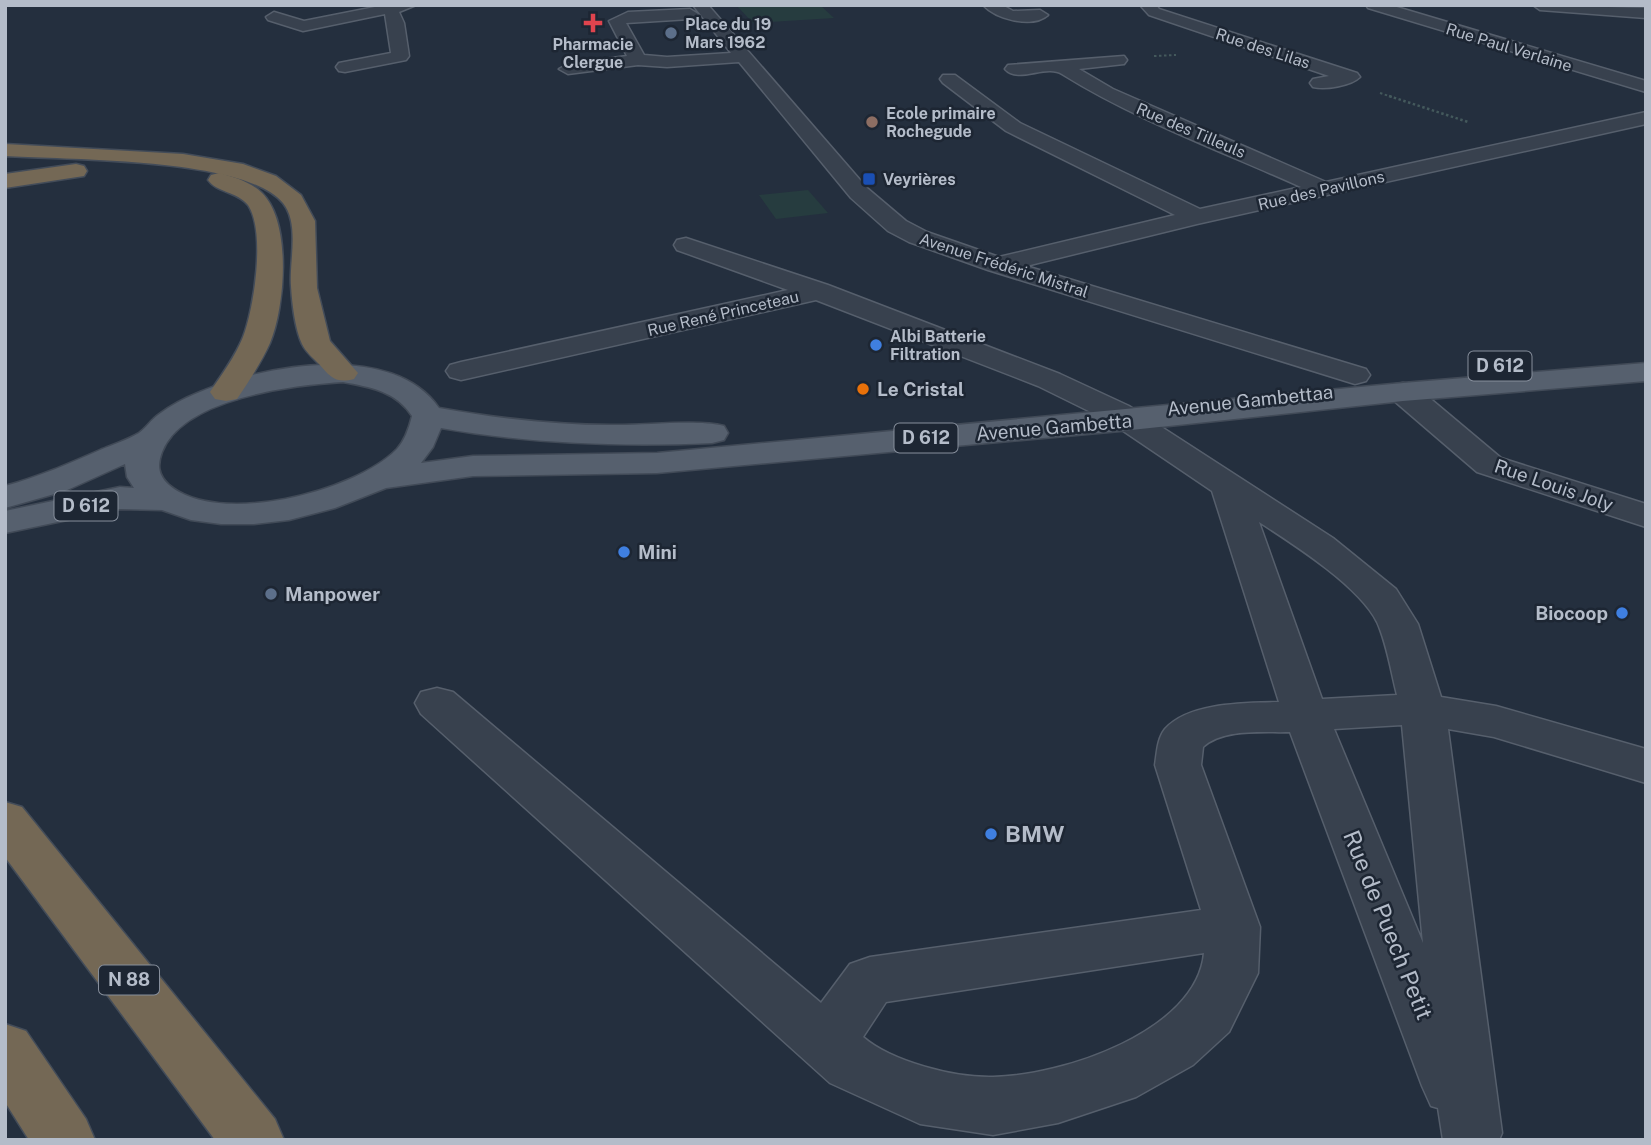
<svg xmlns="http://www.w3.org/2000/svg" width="1651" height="1145" font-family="'Public Sans',sans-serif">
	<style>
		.green { fill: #263c3f }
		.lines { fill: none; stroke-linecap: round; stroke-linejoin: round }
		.minor-casing { stroke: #565f6c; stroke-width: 3 }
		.major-casing { stroke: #414a57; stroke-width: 3 }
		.highway-casing { stroke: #434c59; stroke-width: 3 }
		.path-far1 { stroke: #44595c; stroke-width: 2; stroke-dasharray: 2.5 2.5; stroke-linecap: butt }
		.path { stroke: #44595c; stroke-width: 2.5; stroke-dasharray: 2.5 2.5; stroke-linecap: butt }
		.minor { fill: #38414e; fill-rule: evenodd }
		.major { fill: #56606e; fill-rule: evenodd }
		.highway { fill: #746855; fill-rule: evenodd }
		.health-dot { fill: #e0444e; stroke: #1d2633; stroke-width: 2.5 }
		.service-dot { fill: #5c6f8a; stroke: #1d2633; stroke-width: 2.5 }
		.education-dot { fill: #8d6e63; stroke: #1d2633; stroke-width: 2.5 }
		.transit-dot { fill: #1a4fb4; stroke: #1d2633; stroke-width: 2.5 }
		.shop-dot { fill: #3f7fe0; stroke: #1d2633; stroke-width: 2.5 }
		.food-dot { fill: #e8710a; stroke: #1d2633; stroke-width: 2.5 }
		.labels { text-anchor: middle; stroke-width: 5; stroke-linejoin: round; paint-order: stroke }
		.far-poi-label { font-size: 16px; font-weight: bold; fill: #b4bcc9; stroke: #1d2633; text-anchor: start }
		.far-street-label { font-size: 16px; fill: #b4bcc9; stroke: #1d2633 }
		.shield { fill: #1d2633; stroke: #878f9c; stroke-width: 2 }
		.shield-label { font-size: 18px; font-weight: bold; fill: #b4bcc9 }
		.poi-label { font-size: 19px; font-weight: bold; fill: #b4bcc9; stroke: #1d2633; text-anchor: start }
		.street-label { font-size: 19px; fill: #b4bcc9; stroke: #1d2633 }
		.near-poi-label { font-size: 23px; font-weight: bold; fill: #b4bcc9; stroke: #1d2633; text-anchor: start }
		.near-street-label { font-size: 23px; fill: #b4bcc9; stroke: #1d2633 }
	</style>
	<rect width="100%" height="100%" fill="#242f3e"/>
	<!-- green -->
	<g class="green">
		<path d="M736 5H820L834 18 753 23Z"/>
		<path d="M808 190 828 213 776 219 759 195Z"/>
	</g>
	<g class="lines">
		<!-- minor casing -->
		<g class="minor-casing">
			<g id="minor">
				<path d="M385 5H416L399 12 404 23 409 56 406 60 345 72 339 71 336 67 339 63 391 53 385 14 303 31 268 20 266 17 274 12 304 21Z"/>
				<path d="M693 5H708L867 188 906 221 927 232 999 257 1175 215 1006 131 943 83 940 79 943 75H955L1020 123 1200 209 1301 187C1221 151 1136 120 1062 74 1046 64 1018 84 1005 69L1008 65 1124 56 1127 60 1124 64 1079 69 1113 89 1326 182 1646 112V124L1197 224 1026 266 1366 369 1370 375 1366 381 1355 384 988 270 909 242 888 231 851 198 739 62 667 67 638 65 568 74 559 69 568 64 627 56 609 21 628 12 690 9 698 14 690 19 626 23 644 55 667 57 731 53Z"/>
				<path d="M983 5H1002L1013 11 1040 10 1048 15C1032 29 996 19 983 5Z"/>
				<path d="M1140 5H1156L1159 9 1357 73 1360 77C1351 86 1325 90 1313 87L1310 83 1313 79 1329 76 1149 15Z"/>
				<path d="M1366 5H1390L1646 81V92L1368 8Z"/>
				<path d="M1533 5 1646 8V18L1540 10Z"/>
				<path d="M686 238 828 285 1060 374 1129 406 1333 538 1396 589 1418 624 1441 697 1496 706 1646 749V783L1494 737 1448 729 1502 1133 1499 1140H1443L1438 1108 1431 1106 1422 1086 1290 732C1263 733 1224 728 1203 747L1201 765 1260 927 1258 973 1229 1032 1193 1065 1136 1097 1058 1123 993 1135 920 1124 830 1083 421 714 415 703 421 692 437 688 453 692 821 1003 850 964 870 957 1201 910 1155 765C1157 753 1157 739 1165 729 1189 702 1246 703 1279 702L1212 491 1107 420 1038 386 816 300 461 380 450 377 446 371 450 365 461 362 788 290 677 250 674 245 677 240ZM1259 522C1293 544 1359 586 1377 622 1387 644 1391 672 1397 695L1322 699ZM1402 725 1423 943 1334 729ZM1204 953C1197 1032 1061 1076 993 1077 955 1078 892 1062 863 1037L886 1002Z"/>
				<path d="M1403 383 1414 385 1501 458 1646 504V527L1477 472 1392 399 1387 392 1392 385Z"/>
			</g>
		</g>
		<!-- major casing -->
		<g class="major-casing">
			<path id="major" d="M1646 363V381L1403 401 1131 430 657 473 473 476 386 488 335 508 289 520 254 524H221L191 520 162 510 120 509 5 533V511L120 487 134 488 127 477 125 464 65 491 5 508V486C38 477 68 464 100 450 112 445 127 440 139 433 146 428 151 420 158 415 171 405 185 398 200 392 264 365 393 341 439 408 495 418 553 425 611 425 642 426 695 419 724 426L728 433 724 440 712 443C621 447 531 444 441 428L433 447 421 463 473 456 657 453 1403 383ZM343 382C370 387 396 391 412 416 409 428 405 440 397 449 355 492 218 527 169 485 158 475 157 465 162 452 183 398 293 385 343 382Z"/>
		</g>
		<!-- highway casing -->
		<g class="highway-casing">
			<g id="highway">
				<path d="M5 144 183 154 243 164 276 176 301 195 315 221 317 288 330 341 358 373 354 379C336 384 330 377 319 364 313 358 305 351 302 344 295 329 292 303 291 286 289 262 300 224 283 203 245 157 66 160 5 156Z"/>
				<path d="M76 164 84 166 87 171 84 176 5 188V174Z"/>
				<path d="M219 173C234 177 251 182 262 193 292 223 285 307 270 343 261 363 249 381 237 399L226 401 215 399 210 392C222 374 235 357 243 337 254 308 266 232 248 205 238 192 216 192 208 180L211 175Z"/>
				<path d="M5 802 22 807 275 1119 284 1140H215L5 857Z"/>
				<path d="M5 1024 26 1031 86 1119 95 1140H29L5 1102Z"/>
			</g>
		</g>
		<!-- path-far1 -->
		<g class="path-far1">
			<path d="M1154 56 1176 55"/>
			<path d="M1380 93 1395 98"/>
		</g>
		<!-- path -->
		<path class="path" d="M1389 96 1468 122"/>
		<!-- minor -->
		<use href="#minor" class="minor"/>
		<!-- major -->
		<use href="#major" class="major"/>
		<!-- highway -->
		<use href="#highway" class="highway"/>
	</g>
	<!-- markers -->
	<path class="health-dot" d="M589.5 12.5h7v7h7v7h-7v7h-7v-7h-7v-7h7z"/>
	<g class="service-dot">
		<circle cx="671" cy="33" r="7"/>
		<circle cx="271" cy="594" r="7"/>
	</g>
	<circle class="education-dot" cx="872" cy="122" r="7"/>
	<rect class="transit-dot" x="862" y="172" width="14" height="14" rx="3.5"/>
	<g class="shop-dot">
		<circle cx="876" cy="345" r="7"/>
		<circle cx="624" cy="552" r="7"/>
		<circle cx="1622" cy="613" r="7"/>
		<circle cx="991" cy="834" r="7"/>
	</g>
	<circle class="food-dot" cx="863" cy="389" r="7"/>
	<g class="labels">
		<!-- far-poi labels -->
		<g class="far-poi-label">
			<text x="685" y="30">Place du 19<tspan x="685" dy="18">Mars 1962</tspan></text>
			<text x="593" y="50" text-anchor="middle">Pharmacie<tspan x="593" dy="18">Clergue</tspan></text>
			<text x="886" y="119">Ecole primaire<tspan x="886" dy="18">Rochegude</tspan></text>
			<text x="883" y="185">Veyrières</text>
			<text x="890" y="342">Albi Batterie<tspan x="890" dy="18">Filtration</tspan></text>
		</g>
		<!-- far-street labels -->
		<g class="far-street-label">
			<text transform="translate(1509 47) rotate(17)" y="6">Rue Paul Verlaine</text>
			<text transform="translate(1263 48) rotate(18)" y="6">Rue des Lilas</text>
			<text transform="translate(1191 130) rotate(23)" y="6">Rue des Tilleuls</text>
			<text transform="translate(1321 190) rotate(-13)" y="6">Rue des Pavillons</text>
			<text transform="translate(1004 265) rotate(18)" y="6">Avenue Frédéric Mistral</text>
			<text transform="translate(723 313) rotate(-13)" y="6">Rue René Princeteau</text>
		</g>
		<!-- shield labels -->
		<g class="shield">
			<rect x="1468.5" y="351.5" width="63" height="29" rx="5"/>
			<rect x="894.5" y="423.5" width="63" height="29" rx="5"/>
			<rect x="54.5" y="491.5" width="63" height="29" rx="5"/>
			<rect x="99" y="965.5" width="60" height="29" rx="5"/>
		</g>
		<g class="shield-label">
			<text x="1500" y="372">D 612</text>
			<text x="926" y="444">D 612</text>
			<text x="86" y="512">D 612</text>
			<text x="129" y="986">N 88</text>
		</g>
		<!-- poi labels -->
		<g class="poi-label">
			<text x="877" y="396">Le Cristal</text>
			<text x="638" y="559">Mini</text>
			<text x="285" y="601">Manpower</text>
			<text x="1608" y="620" text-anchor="end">Biocoop</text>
		</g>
		<!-- street labels -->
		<g class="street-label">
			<text transform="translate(1250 400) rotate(-6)" y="7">Avenue Gambettaa</text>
			<text transform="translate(1054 427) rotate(-5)" y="7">Avenue Gambetta</text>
			<text transform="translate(1554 485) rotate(19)" y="7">Rue Louis Joly</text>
		</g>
		<!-- near-poi labels -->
		<g class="near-poi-label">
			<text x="1005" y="842">BMW</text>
		</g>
		<!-- near-street labels -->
		<g class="near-street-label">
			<text transform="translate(1388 925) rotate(68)" y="8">Rue de Puech Petit</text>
		</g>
	</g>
	<!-- border -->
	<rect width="1651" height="1145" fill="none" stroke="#b4bcc9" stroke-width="14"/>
</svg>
